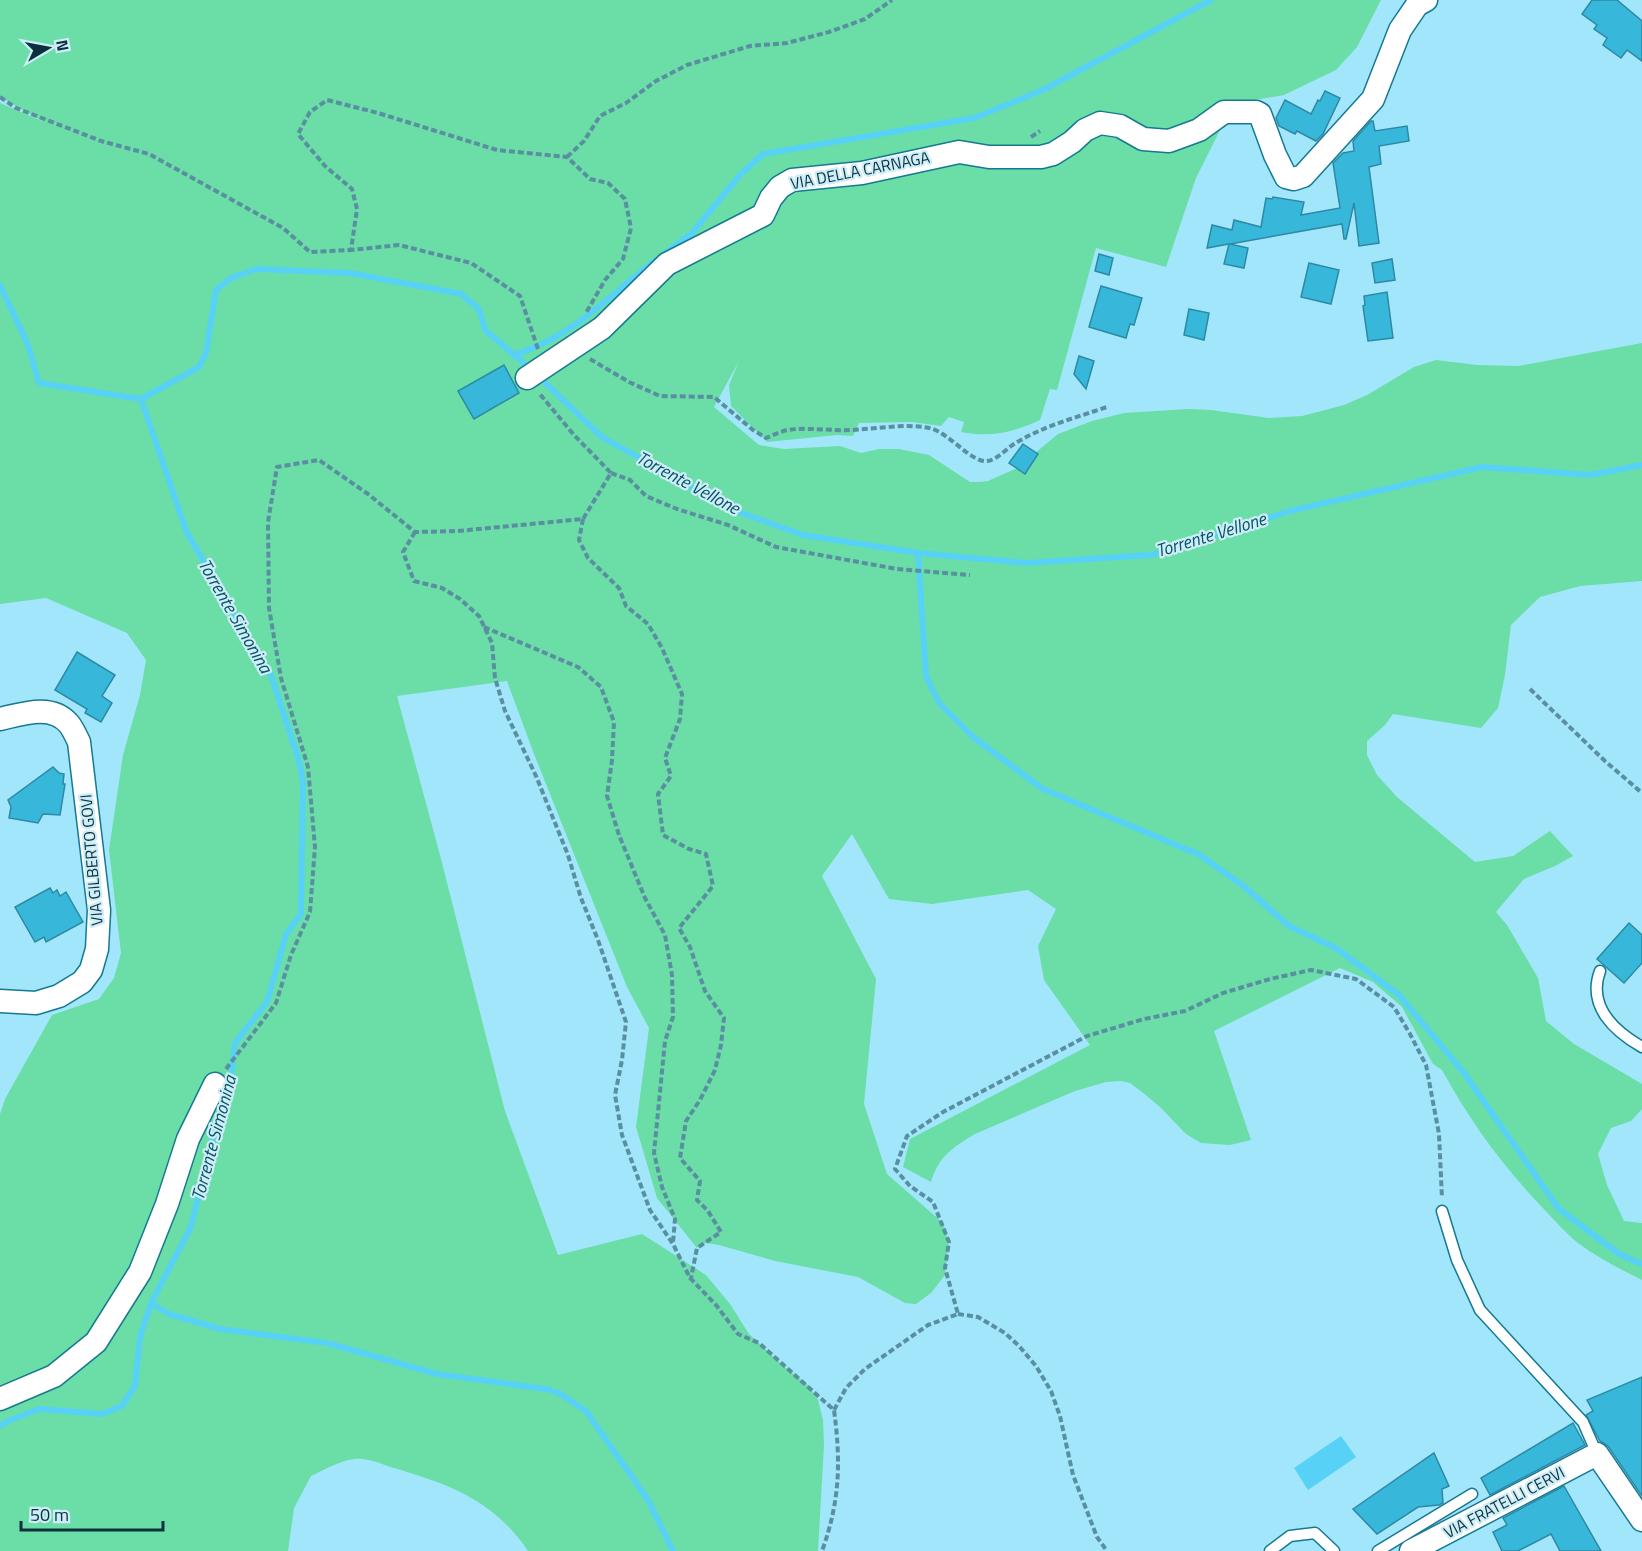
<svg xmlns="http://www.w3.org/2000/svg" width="1642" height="1551" font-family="'Titillium Web',sans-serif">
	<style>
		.green { fill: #6adea6 }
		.water { fill: #57d2f6 }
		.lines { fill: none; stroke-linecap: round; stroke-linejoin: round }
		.stream { stroke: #57d2f6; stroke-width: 6 }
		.building { fill: #37b8db; stroke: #2d89a3; stroke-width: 1.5 }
		.lane-casing { stroke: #157992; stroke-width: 13 }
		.street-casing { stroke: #157992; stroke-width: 25 }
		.path { stroke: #598fa0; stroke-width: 4; stroke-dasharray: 6 3; stroke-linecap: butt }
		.lane { stroke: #fff; stroke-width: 10 }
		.street { stroke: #fff; stroke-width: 22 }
		.labels { text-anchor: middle; stroke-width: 4.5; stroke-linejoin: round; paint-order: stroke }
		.street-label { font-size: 16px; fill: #0b323c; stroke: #cdedf8 }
		.water-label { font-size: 18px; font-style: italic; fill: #085264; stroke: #cdedf8 }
	</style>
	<rect width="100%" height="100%" fill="#a2e6fc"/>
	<!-- green -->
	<path class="green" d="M0 0H1381L1357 47 1336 70 1284 95 1233 104 1196 178 1166 267 1096 248 1057 390 1050 389 1040 420C1014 432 990 438 961 432L964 422 949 417 941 426 912 422 859 423 853 436 837 435 767 442 731 406 729 385 739 361 714 407 759 445 784 449 840 446 861 453 879 449H899L929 455 970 482H979L988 481 1017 468 1058 434 1092 421 1124 413 1188 409 1211 410 1269 418 1302 416 1344 405 1367 395 1414 367 1436 360 1477 365 1518 366 1642 343V581L1580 586 1540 597 1511 625 1505 675 1498 708 1481 728 1393 714 1385 725 1367 741V755L1377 775 1397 797 1475 862 1513 856 1550 831 1573 856 1555 866 1524 879 1496 912 1507 925 1538 978 1546 1021 1574 1044 1642 1084V1109L1631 1121 1611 1128 1598 1154 1607 1185 1624 1221 1642 1223V1280C1620 1269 1598 1258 1578 1243 1564 1232 1552 1217 1539 1204 1499 1161 1470 1121 1442 1070L1433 1064 1402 1007 1373 982 1340 968 1214 1031 1251 1140 1230 1145 1201 1143 1186 1134 1160 1107 1142 1092 1130 1083 1121 1081 1106 1082 1075 1091 975 1134C952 1148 939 1156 931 1182L903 1167 910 1139 1090 1045 1044 980 1038 946 1056 909 1028 890 932 904 889 899 852 834 822 876 876 979 864 1104 887 1174 943 1223 949 1242 945 1275 931 1293 916 1304 905 1303 858 1277 775 1261 719 1245 706 1243 697 1248 657 1198 636 1127 649 1028 627 987 534 754 507 681 397 696 440 855 505 1111 558 1255 642 1234 706 1275 730 1304 749 1334 786 1368 809 1386 818 1400 823 1420 824 1445 818 1551H528C493 1500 451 1485 394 1468 381 1464 367 1457 354 1459 339 1461 324 1470 311 1476L294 1508 288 1551H0V1114L5 1099 52 1015 99 999 114 978 121 953 109 850 123 755 140 695 146 660 127 633 46 598 0 604V103L42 121 0 97Z"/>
	<!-- water -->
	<path class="water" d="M1341 1436 1356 1457 1308 1490 1294 1468Z"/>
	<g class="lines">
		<!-- stream -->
		<g class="stream">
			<path d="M664 254 692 233 740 175 763 154 974 118 1043 90 1211 0"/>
			<path d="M0 285 28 345 39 383 141 399 199 367 206 353 216 290 231 278 256 269 350 273 461 294 479 309 485 330 531 369"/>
			<path d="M513 355C572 338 608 296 656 260"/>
			<path d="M538 376 602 437 733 510 803 535 918 553 1027 563 1151 555 1290 511 1482 467 1590 475 1642 465"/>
			<path d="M141 399 187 533 271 675 299 761 303 782 301 914 286 934 267 1002 235 1043 230 1087 212 1140 191 1227 151 1303 169 1314 220 1329 327 1343 437 1374 546 1389 559 1393 586 1411 648 1500 673 1551"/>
			<path d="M918 553 926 676 939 703 973 737 1043 789 1200 855 1246 888 1289 926 1336 948 1399 995 1464 1073 1559 1209 1619 1254 1642 1264"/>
			<path d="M0 1426 8 1421 39 1409 102 1414 122 1406 135 1386 140 1337 151 1303"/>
		</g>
	</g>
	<!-- building -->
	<g class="building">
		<path d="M1592 0H1617L1642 21V61L1627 50 1621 58 1603 45 1607 38 1594 29 1597 25 1582 14Z"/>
		<path d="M1325 91 1340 98 1323 134 1316 141 1297 131 1295 134 1279 126 1276 118 1285 100 1311 114 1318 100 1320 101Z"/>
		<path d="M1371 121H1373L1375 131 1407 126 1409 141 1379 146 1381 164 1369 167 1379 243 1359 246 1354 203 1346 239H1344L1342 224 1230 244 1248 248 1244 268 1224 264 1229 244 1207 248 1212 225 1232 230 1234 220 1261 227 1266 198 1272 199 1273 197 1304 202 1301 215 1340 208 1333 163 1343 153 1354 151 1353 141Z"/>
		<path d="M1099 254 1113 258 1109 275 1095 271Z"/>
		<path d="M1392 259 1395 280 1375 283 1372 263Z"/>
		<path d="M1309 263 1339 270 1331 304 1301 297Z"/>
		<path d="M1101 286 1142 298 1134 325 1130 324 1126 338 1089 327Z"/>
		<path d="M1387 292 1393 338 1368 341 1363 306 1365 305 1364 296Z"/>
		<path d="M1189 309 1209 313 1204 340 1184 335Z"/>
		<path d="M1079 356 1094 361 1086 389 1074 374Z"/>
		<path d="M504 365 519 393 474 419 458 391Z"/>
		<path d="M1023 444 1038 454 1025 474 1009 463Z"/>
		<path d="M77 652 115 675 102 696 112 703 101 722 85 713 87 709 55 690Z"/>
		<path d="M53 767 59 773 64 774 63 784H65L60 815 43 814 38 823 9 818 11 807 8 800Z"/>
		<path d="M50 888 53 893 57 890 60 896 66 892 83 922 46 942 44 937 35 942 15 907Z"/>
		<path d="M1629 923 1642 935V963L1624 983 1597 959Z"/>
		<path d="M1642 1377V1496L1608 1446 1600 1441 1586 1415 1593 1411 1587 1400Z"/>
		<path d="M1573 1423 1585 1445 1490 1495 1481 1478Z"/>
		<path d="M1434 1453 1449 1486 1442 1489 1443 1503 1439 1505 1418 1507 1377 1534 1353 1509Z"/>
		<path d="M1564 1486 1601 1551H1560L1551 1534 1518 1551H1502L1493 1532 1507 1525 1503 1518Z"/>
	</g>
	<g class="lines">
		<!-- lane casing -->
		<g class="lane-casing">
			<g id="lane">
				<path d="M1600 971C1587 1006 1614 1031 1642 1047"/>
				<path d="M1442 1211 1457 1260 1480 1310 1583 1422 1597 1454"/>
				<path d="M1270 1551 1290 1536 1315 1533 1334 1551"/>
				<path d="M1378 1551 1472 1494"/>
			</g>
		</g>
		<!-- street casing -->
		<g class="street-casing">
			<g id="street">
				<path d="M527 378 602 328 667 264 763 215 771 198 780 187 792 180 862 173 959 152 989 157H1041L1053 154 1072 142 1085 130 1100 123 1120 126 1143 139 1169 141 1199 130 1224 112H1256L1260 114 1275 155 1286 177 1294 179 1303 176 1373 99 1400 30 1417 5 1426 0"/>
				<path d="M0 719C22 714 52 703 69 724 73 729 76 736 79 742L99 910 97 949 91 970 82 982 59 996 36 1003 0 1001"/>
				<path d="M0 1399 54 1376 96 1342 140 1272 167 1204 188 1139 215 1084"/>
				<path d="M1411 1551 1597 1454 1642 1520"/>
			</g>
		</g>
		<!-- path -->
		<g class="path">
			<path d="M0 97 16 108 101 141 149 154 283 228 310 252 351 250"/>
			<path d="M1031 137 1040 131"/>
			<path d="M567 157 584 141 600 116 626 103 656 81 687 65 750 46 787 43 829 32 865 19 892 0"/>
			<path d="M538 349 520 296 471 263 399 245 351 250 357 209 352 189 325 166 298 134 310 112 327 100 378 113 497 150 567 157 590 179 608 183 625 199 631 228 623 259 605 280 586 313"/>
			<path d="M590 359 629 382 660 396 714 397 753 430 766 438C773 435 780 432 787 430 808 427 831 431 851 430 877 429 904 423 929 428 949 432 971 463 987 461 997 460 1006 449 1014 444 1043 426 1075 418 1107 407"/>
			<path d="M611 473 630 480 646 496 677 509 728 525 776 547 897 569 970 575"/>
			<path d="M583 519 579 540 588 558 619 588 626 606 648 624 662 648 682 694 680 719 665 758 671 776 658 794 663 835 689 849 706 854 713 886 679 928 690 947 705 991 724 1018 721 1045 715 1070 700 1100 686 1121 680 1158 700 1181 697 1200 708 1211 721 1232 697 1248 691 1278"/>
			<path d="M415 532 403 552 414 581 442 588 460 599 479 616 492 643 495 678 505 711 536 776 568 855 581 898 598 940 626 1022 622 1060 615 1095 622 1135 650 1210 673 1244 690 1278 716 1305 738 1334 759 1343 834 1410C841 1462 840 1501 822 1551"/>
			<path d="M484 627 578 667 601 687 614 722 612 760 607 796 619 835 645 898 665 935 672 975 673 1017 665 1041 654 1153 662 1187 675 1219 673 1243"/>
			<path d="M1530 689 1605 761 1642 793"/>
			<path d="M226 1069 276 1003 291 955 310 912 315 847 308 767 281 678 269 608 268 522 277 467 319 460 368 494 415 532 458 531 583 519 611 473 574 435 539 393"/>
			<path d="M958 1314 978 1317 1005 1333 1019 1346 1036 1366 1051 1391 1060 1416 1073 1475 1097 1537 1107 1551"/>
			<path d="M834 1410 846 1388 865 1369 928 1325 958 1314 945 1268 949 1242 933 1202 910 1186 895 1169 907 1136 943 1112 1087 1036 1144 1019 1185 1011 1223 993 1270 979 1311 970 1356 979 1394 1007 1410 1034 1426 1065 1439 1134 1442 1198"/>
		</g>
		<!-- lane -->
		<use href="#lane" class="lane"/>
		<!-- street -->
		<use href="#street" class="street"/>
	</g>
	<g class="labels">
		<!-- street labels -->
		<g class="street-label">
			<text transform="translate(860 170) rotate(-11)" y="6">VIA DELLA CARNAGA</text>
			<text transform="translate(91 860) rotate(-95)" y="6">VIA GILBERTO GOVI</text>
			<text transform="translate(1504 1502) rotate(-28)" y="6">VIA FRATELLI CERVI</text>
		</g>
		<!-- water labels -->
		<g class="water-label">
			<text transform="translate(688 483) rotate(28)" y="6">Torrente Vellone</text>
			<text transform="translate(1211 535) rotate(-17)" y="6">Torrente Vellone</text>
			<text transform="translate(235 616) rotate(60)" y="6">Torrente Simonina</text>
			<text transform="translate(214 1138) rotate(-75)" y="6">Torrente Simonina</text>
		</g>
	</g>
	<!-- north arrow -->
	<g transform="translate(48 48) rotate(80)" stroke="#cdedf8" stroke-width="4.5" paint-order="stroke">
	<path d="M0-4.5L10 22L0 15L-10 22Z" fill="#0b323c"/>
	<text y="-9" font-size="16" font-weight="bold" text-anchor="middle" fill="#0b323c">N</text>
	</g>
	<!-- scale -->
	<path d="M21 1521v9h142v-9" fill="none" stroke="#0b323c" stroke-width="3"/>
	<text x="30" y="1521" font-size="18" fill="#0b323c" stroke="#cdedf8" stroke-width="4.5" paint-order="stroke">50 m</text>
</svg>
